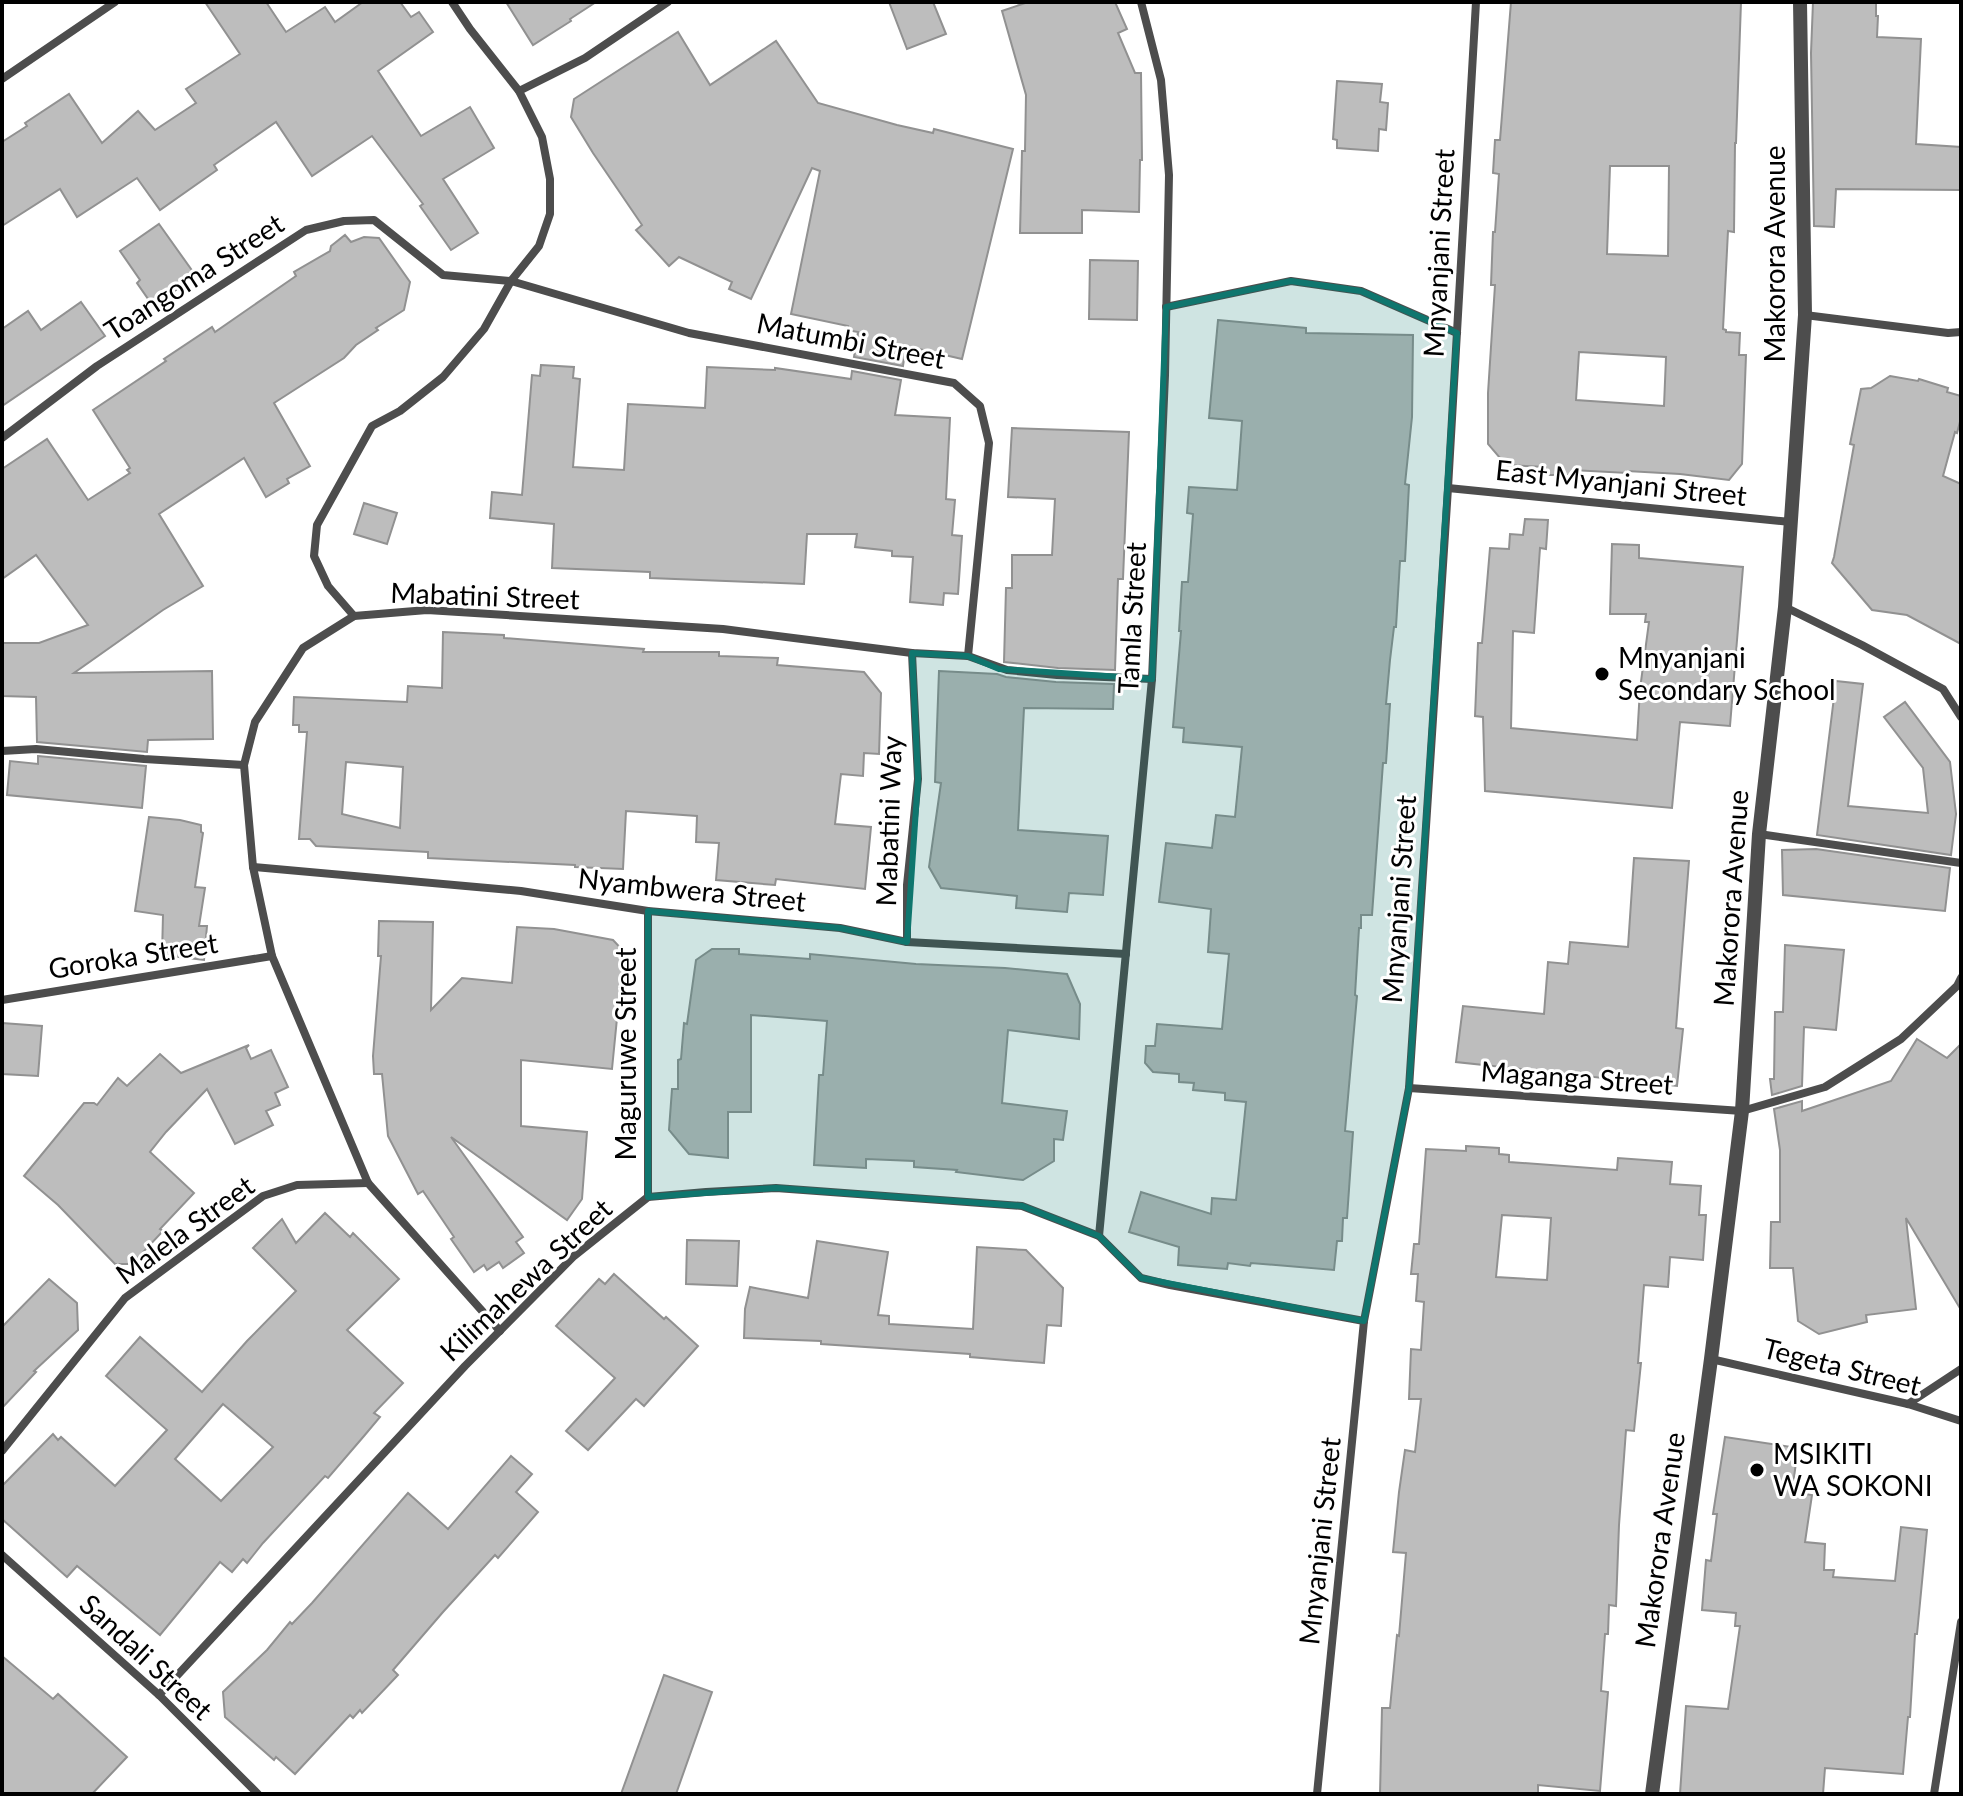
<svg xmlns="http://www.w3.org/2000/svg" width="1963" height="1796" font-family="Lato,sans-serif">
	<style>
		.building { fill: #bdbdbd; stroke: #919191; stroke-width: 2; fill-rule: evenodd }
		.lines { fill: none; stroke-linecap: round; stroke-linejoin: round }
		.minor { stroke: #4d4d4d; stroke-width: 8 }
		.tertiary { stroke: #4d4d4d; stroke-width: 14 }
		.marked { fill: #0f766e; fill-opacity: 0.2; stroke: #0f766e; stroke-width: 6; stroke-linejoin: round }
		.poi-dot { fill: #000; stroke: #fff; stroke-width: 3 }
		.labels { text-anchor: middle; stroke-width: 6; stroke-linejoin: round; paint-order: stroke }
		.street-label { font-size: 28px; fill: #000; stroke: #fff }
		.poi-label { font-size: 28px; fill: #000; stroke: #fff; text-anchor: start }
	</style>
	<rect width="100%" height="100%" fill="#fff"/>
	<!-- building -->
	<g class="building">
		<path d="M205 2H266L286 32 325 7 335 22 363 2H400L411 17 419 12 433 32 378 71 421 136 470 107 494 148 443 179 478 233 451 250 420 206 423 204 372 136 312 176 276 122 214 165 217 170 160 210 137 178 77 217 60 189 2 226V142L27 126 25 123 69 94 102 143 138 111 155 130 196 103 186 89 240 54Z"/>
		<path d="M506 2H596L570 19 571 21 533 45Z"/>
		<path d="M889 2H933L946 34 907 49Z"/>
		<path d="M1028 2H1115L1127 29 1118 33 1135 73H1141L1142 160H1140L1139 212 1082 210V233H1020L1022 151H1025L1026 95 1002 11Z"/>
		<path d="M1511 2H1741L1736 143H1735L1734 232 1728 231 1723 329 1726 330V332L1740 333 1739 355H1746L1742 464 1729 480 1680 474 1627 471V473L1572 470 1571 475H1546V467L1506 465 1488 444V393L1495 285H1491L1493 232H1495L1499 174 1493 173 1495 140H1500ZM1610 166H1669L1668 256 1607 254ZM1579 352 1666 357 1664 406 1576 400Z"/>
		<path d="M1813 2H1876V16H1878L1877 37 1921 39 1916 144 1961 147V190L1836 189 1834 227 1814 226 1811 53Z"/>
		<path d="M678 32 710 85 776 41 818 103 897 125 933 133 934 129 1013 149 962 359 906 346 903 366 854 357 858 332 847 330 848 326 791 314 820 171 812 168 751 299 729 289 732 282 679 257 669 266 636 230 642 225 593 153 571 117 574 99Z"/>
		<path d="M1337 81 1382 84 1380 102 1388 103 1386 130 1379 129 1378 151 1337 148V140L1333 139Z"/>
		<path d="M159 224 196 276 153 306 137 283 140 280 120 251Z"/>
		<path d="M345 235 351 242 364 237 379 238 410 282 404 310 376 328 378 330 356 345 344 358 274 403 310 466 287 479 289 483 266 497 244 458 159 514 203 586 163 610 74 673 212 671 213 739 148 740 147 752 37 742 36 697 2 696V643H39L88 625 36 555 2 579V469L47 439 88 500 130 473 127 470 130 468 93 410 166 361 164 359 212 327 215 332 296 276 294 272 330 251 331 246Z"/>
		<path d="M1090 260 1138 261 1137 320 1089 319Z"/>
		<path d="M81 302 105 336 2 406V329L28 311 41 330Z"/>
		<path d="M1218 320 1306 328V333L1413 335 1412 417 1405 484 1409 485 1405 561H1400L1396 627H1394L1390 660 1386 704H1390L1386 763H1383L1372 915H1361V928H1359L1355 995 1357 996 1345 1131 1353 1132 1347 1218H1343L1342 1241H1337L1334 1270 1251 1263 1250 1266 1228 1263 1227 1269 1178 1265 1179 1247 1129 1232 1141 1192 1211 1214 1212 1198 1236 1200 1246 1102 1225 1100V1093L1193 1090 1194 1083 1179 1082V1074L1153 1072 1145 1063 1146 1046H1155L1157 1024 1222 1029 1229 954 1208 952 1211 909 1159 902 1166 843 1212 848 1216 815 1235 817 1242 747 1183 742 1184 728 1173 727 1181 631H1179L1182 582H1188L1193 514 1187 513 1189 487 1237 490 1242 421 1209 418Z"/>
		<path d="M541 365 574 367 573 378 580 379 573 467 624 470 628 404 705 408 707 367 775 370V368L851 379 852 371 901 380 895 415 950 418 946 499 955 500 952 535 962 536 958 594 944 593 943 605 910 602 913 557 892 556V551L855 547 857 534H807L804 584 650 578V572L552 568 554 524 490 518 492 492 522 495 532 375 540 376Z"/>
		<path d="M1890 376 1918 381 1919 379 1948 388 1947 392 1961 396V418L1957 433 1955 432 1943 476 1961 484V644L1907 615 1872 610 1832 563 1834 557 1854 445 1850 444 1861 389 1871 388Z"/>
		<path d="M1012 428 1129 432 1123 579H1118L1115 670 1058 668 1004 662 1006 588H1012V555H1052L1055 499 1008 497Z"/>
		<path d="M364 503 397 513 387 544 354 534Z"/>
		<path d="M1525 519 1548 520 1546 549 1540 548 1534 633 1513 631 1511 728 1637 740 1640 689 1649 622H1645L1646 614H1610L1612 544 1639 545V558L1743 567 1730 726 1680 722 1672 808 1485 791 1483 717 1475 716 1478 643H1482L1490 548 1509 549 1510 534 1523 535Z"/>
		<path d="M443 632 504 635V638L644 649 643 652H719V656L778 658 777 665 864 672 881 693 879 754 864 753 863 776 841 774 835 824 871 827 865 889 776 879 775 885 716 880 719 843 696 842 697 816 626 811 623 869 575 867V865L428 858V852L316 846 310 839H299L307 732H299V725H293L294 697 407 702 408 686 442 688ZM346 762 403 767 400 828 342 814Z"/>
		<path d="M939 671 997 674 1006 677 1056 682 1114 684 1113 709 1024 708 1018 830 1108 836 1103 895 1069 893 1067 912 1016 908 1017 896 941 888 929 867 941 783 935 782Z"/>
		<path d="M1836 681 1863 684 1848 806 1928 813 1923 768 1884 717 1905 702 1950 762 1956 814 1951 855 1817 835Z"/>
		<path d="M38 756 146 766 142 808 7 795 10 761 38 764Z"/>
		<path d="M149 817 180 820 201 825V832L203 833 195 887 205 888 199 926H207L204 960 162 955 163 915 135 911Z"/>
		<path d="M1816 849 1950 868 1945 911 1783 895 1782 850Z"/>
		<path d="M1634 858 1689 861 1676 1028 1683 1029 1677 1086 1456 1062 1463 1006 1544 1014 1548 962 1568 964 1570 942 1628 947Z"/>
		<path d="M379 921 433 922 431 1010 462 978 512 983 517 927 554 929 613 940 628 956 625 998H619L612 1069 521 1060V1126L587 1132 582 1199 567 1220 451 1137 523 1237 516 1242 524 1253 503 1268 499 1262 487 1270 484 1265 474 1272 451 1239 454 1237 423 1191 418 1194 388 1136 382 1074H374L373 1056 381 956H378Z"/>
		<path d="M1785 945 1844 950 1836 1030 1804 1027 1802 1086 1772 1095 1770 1079H1774L1775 1012H1783Z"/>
		<path d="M712 949H739V954L810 959V954L916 964 1005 968 1067 974 1080 1004 1079 1039 1008 1030 1002 1103 1067 1111 1063 1140 1054 1139V1161L1023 1180 956 1172 957 1170 914 1167V1161L866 1159V1168L814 1165 819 1075H823L827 1021 751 1015V1112H728V1158L689 1154 669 1130 672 1089H678V1060L681 1059 684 1023 687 1024 696 960Z"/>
		<path d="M2 1023 42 1026 38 1076 2 1074Z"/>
		<path d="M1917 1039 1947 1058 1961 1044V1310L1906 1218 1916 1309 1866 1315 1867 1322 1819 1334 1798 1321 1793 1268H1770L1771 1222H1780V1150L1774 1109 1802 1101V1111L1891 1081Z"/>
		<path d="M249 1045 246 1048 251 1059 271 1050 288 1087 275 1093 280 1105 266 1111 273 1125 235 1144 207 1089 166 1132 150 1152 194 1193 160 1229 163 1231 132 1264H115L58 1205 24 1176 84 1103H94L97 1105 118 1078 127 1086 160 1054 181 1073Z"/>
		<path d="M1466 1146 1499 1148V1154L1509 1155V1162L1617 1170 1618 1158 1672 1162 1670 1184 1701 1186 1699 1215H1706L1703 1260 1670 1257 1668 1287 1644 1285 1638 1363H1641L1634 1431 1626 1430 1619 1525 1616 1606 1609 1605 1608 1634H1605L1601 1691 1608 1692 1600 1791 1538 1785V1794H1380L1382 1708H1390L1397 1635 1399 1636 1406 1553 1393 1552 1399 1492 1405 1450 1415 1452 1421 1399H1409L1411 1349 1421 1350 1424 1302 1416 1301 1418 1274H1411L1414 1244H1419L1426 1149 1466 1151ZM1502 1215 1551 1218 1547 1280 1496 1277Z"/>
		<path d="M325 1213 350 1237 353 1233 399 1279 347 1330 403 1383 374 1413 380 1417 364 1436 328 1478 325 1476 263 1543 247 1563 243 1559 232 1572 220 1562 160 1635 77 1566 67 1577 2 1519V1486L53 1434 58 1440 61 1437 115 1486 167 1430 106 1376 140 1337 202 1392 247 1341 296 1291 253 1248 282 1219 296 1243ZM223 1404 273 1447 221 1501 175 1459Z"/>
		<path d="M687 1240 739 1241 737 1286 686 1284Z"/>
		<path d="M817 1241 888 1252 878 1315 889 1316V1324L973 1329 977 1247 1026 1250 1063 1288 1061 1326 1047 1325 1044 1363 970 1357V1354L821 1344V1341L744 1338 745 1309 750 1287 808 1298Z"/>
		<path d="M614 1274 664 1319 666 1317 698 1346 644 1406 636 1399 588 1450 566 1431 615 1378 556 1326 599 1279 605 1284Z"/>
		<path d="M49 1279 77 1303 78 1330 34 1371 36 1372 2 1408V1327Z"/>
		<path d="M1725 1437 1798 1448 1792 1492 1812 1495 1805 1542 1825 1544 1824 1570H1834L1833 1577 1895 1581 1901 1527 1927 1530 1917 1634H1915L1910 1717H1908L1903 1774 1825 1768 1823 1794H1680L1686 1706 1728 1709 1740 1626H1735L1736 1613 1702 1610 1706 1560 1711 1561 1717 1514H1713Z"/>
		<path d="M511 1456 532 1474 516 1492 538 1512 498 1558 495 1555 443 1612 393 1670 398 1675 362 1713 360 1710 353 1718 350 1715 295 1774 276 1757 274 1760 225 1717 223 1692 267 1650 290 1622 292 1624 312 1603 408 1493 448 1529Z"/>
		<path d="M2 1656 53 1699 58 1694 127 1757 92 1794H2Z"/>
		<path d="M664 1675 712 1692 676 1794H621Z"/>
	</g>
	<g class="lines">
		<!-- minor -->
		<g class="minor">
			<path d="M2 79 115 2"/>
			<path d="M519 91 585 58 668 2"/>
			<path d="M1166 307 1291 281 1361 291 1457 333"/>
			<path d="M1805 315 1948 333 1961 332"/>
			<path d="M2 438 97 366 306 230 344 221 374 220 443 275 511 281 689 333 954 383 980 406 989 443 968 656"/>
			<path d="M1448 488 1791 522"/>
			<path d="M1785 607 1862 645 1943 689 1961 717"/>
			<path d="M354 616 328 586 314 556 317 525 372 426 400 411 443 377 484 329 511 281 539 246 550 214V179L542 137 519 91 470 29 452 2"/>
			<path d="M2 751 36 749 144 759 244 765"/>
			<path d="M1759 834 1961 863"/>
			<path d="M253 867 521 891 648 911 840 928 907 942 1126 954"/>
			<path d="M648 911V1197"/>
			<path d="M907 942V885L918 779 912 653"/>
			<path d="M2 1000 272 956"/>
			<path d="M1409 1088 1742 1111 1825 1087 1901 1039 1957 986 1961 978"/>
			<path d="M1099 1236 1152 679 1165 375 1169 175 1161 80 1141 2"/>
			<path d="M500 1331 368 1183 272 956 253 867 244 765 255 722 303 648 354 616 427 610 723 629 912 653 968 656 1007 670 1057 675 1152 679"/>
			<path d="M1711 1359 1908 1404 1961 1421"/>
			<path d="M1908 1404 1961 1369"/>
			<path d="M2 1451 125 1298 263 1196 297 1185 368 1183"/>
			<path d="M2 1555 159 1695 258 1794"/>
			<path d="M159 1695 465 1366 574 1256 648 1197 706 1192 776 1188 1022 1206 1099 1236 1141 1278 1170 1285 1364 1321"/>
			<path d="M1317 1794 1364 1321 1409 1088 1448 488 1476 2"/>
			<path d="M1934 1794 1961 1622"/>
		</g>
		<!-- tertiary -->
		<path class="tertiary" d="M1652 1794 1711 1359 1742 1111 1759 834 1785 607 1805 315 1800 2"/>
	</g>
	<!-- marked area -->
	<path class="marked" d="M1291 281 1361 291 1457 333 1409 1088 1364 1321 1141 1278 1099 1236 1022 1206 776 1188 648 1197V911L840 928 907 942 918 779 912 653 968 656 999 669 1152 679 1166 307Z"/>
	<!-- markers -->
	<g class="poi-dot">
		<circle cx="1602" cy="674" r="8"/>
		<circle cx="1757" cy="1470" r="8"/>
	</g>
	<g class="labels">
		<!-- street labels -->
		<g class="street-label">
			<text transform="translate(1439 253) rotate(-87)" y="10">Mnyanjani Street</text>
			<text transform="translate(1775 254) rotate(-90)" y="10">Makorora Avenue</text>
			<text transform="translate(194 277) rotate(-33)" y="10">Toangoma Street</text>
			<text transform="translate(851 341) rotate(11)" y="10">Matumbi Street</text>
			<text transform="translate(1621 483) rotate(6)" y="10">East Myanjani Street</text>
			<text transform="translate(485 596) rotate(2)" y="10">Mabatini Street</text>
			<text transform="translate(1132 618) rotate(-87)" y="10">Tamla Street</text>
			<text transform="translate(889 821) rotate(-88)" y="10">Mabatini Way</text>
			<text transform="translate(692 890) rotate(6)" y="10">Nyambwera Street</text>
			<text transform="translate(1731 898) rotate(-86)" y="10">Makorora Avenue</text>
			<text transform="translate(1399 899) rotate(-86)" y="10">Mnyanjani Street</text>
			<text transform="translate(133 956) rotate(-9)" y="10">Goroka Street</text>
			<text transform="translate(626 1054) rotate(-90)" y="10">Maguruwe Street</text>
			<text transform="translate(1577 1078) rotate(4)" y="10">Maganga Street</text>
			<text transform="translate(185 1230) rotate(-36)" y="10">Malela Street</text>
			<text transform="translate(526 1280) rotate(-43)" y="10">Kilimahewa Street</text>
			<text transform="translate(1842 1367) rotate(14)" y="10">Tegeta Street</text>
			<text transform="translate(1660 1540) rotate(-82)" y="10">Makorora Avenue</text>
			<text transform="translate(1320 1541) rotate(-84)" y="10">Mnyanjani Street</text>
			<text transform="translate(146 1657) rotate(43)" y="10">Sandali Street</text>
		</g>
		<!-- poi labels -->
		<g class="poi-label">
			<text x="1618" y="668">Mnyanjani<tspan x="1618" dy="32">Secondary School</tspan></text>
			<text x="1773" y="1464">MSIKITI<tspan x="1773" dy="32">WA SOKONI</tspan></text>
		</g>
	</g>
	<!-- border -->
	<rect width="1963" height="1796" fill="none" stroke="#000000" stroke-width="8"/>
</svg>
